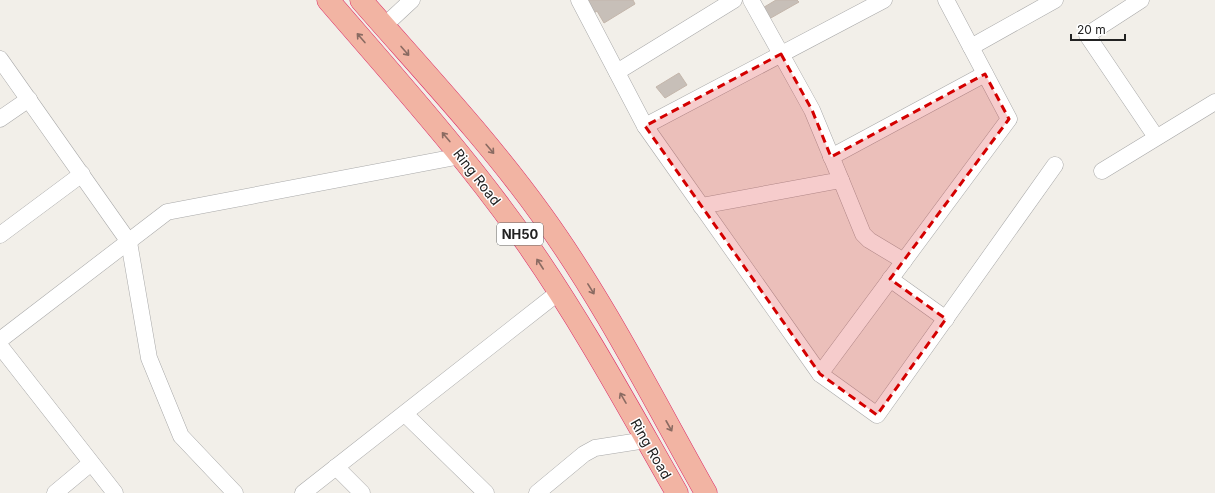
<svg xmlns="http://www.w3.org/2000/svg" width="1215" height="493" font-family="Inter,sans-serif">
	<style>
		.building { fill: #c7bfb8; stroke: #c4b6ab }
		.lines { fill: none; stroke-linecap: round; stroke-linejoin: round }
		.minor-casing { stroke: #a9a9a9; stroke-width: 17 }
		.trunk-casing { stroke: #dc2a67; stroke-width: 23 }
		.minor { stroke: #fff; stroke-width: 16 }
		.trunk { stroke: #f2b4a3; stroke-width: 22 }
		.oneway { stroke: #8a6b62 }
		.marked { fill: #d40000; fill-opacity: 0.2; stroke: #d40000; stroke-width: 3; stroke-dasharray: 8 5; stroke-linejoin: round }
		.labels { text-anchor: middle; stroke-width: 3; stroke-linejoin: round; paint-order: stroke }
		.shield { fill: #fff; stroke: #646464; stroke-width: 1 }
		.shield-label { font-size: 13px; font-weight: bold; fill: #222 }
		.street-label { font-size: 14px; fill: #222; stroke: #fff }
	</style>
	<rect width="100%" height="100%" fill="#f2efe9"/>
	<!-- building -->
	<g class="building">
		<path d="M582 0H633L635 4 604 23 597 11 590 16Z"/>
		<path d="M776 0H797L799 2 769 19 761 9Z"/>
		<path d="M679 73 687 85 665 98 656 87Z"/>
	</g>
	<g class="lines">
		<!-- minor casing -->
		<g class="minor-casing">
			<g id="minor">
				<path d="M579 0 645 126 820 374 877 415 1055 165"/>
				<path d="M1141 0 1087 35 1156 137"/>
				<path d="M384 26 412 0"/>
				<path d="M971 47 1055 0"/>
				<path d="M0 59 129 242 149 358 181 436 235 493"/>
				<path d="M617 72 734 0"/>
				<path d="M0 119 29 99"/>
				<path d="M645 126 884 0"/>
				<path d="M831 157 985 74"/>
				<path d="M1102 171 1215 102"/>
				<path d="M841 180 863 234 869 240 904 261"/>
				<path d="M701 206 841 180 812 110 751 0"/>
				<path d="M0 235 82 174"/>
				<path d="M890 279 946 319"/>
				<path d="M0 340 167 212 461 156"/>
				<path d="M0 346 115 493"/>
				<path d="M820 374 1009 119 946 0"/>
				<path d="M405 414 486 493"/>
				<path d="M336 467 362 493"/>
				<path d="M55 493 91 463"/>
				<path d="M303 493 559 292"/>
				<path d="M537 493 584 454 595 448 646 440"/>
			</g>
		</g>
		<!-- trunk casing -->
		<g class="trunk-casing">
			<g id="trunk">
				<path d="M328 0C397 80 468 159 528 245 583 324 629 409 677 493"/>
				<path d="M361 0C422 70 487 139 541 214 604 301 653 399 706 493"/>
			</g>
		</g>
		<!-- minor -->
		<use href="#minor" class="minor"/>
		<!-- trunk -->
		<use href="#trunk" class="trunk"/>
	</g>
	<!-- one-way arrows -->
	<defs><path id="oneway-shaft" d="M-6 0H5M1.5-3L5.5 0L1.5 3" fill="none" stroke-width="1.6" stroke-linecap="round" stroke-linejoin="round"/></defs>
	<g class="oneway">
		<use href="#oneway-shaft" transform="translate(361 38) rotate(-131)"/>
		<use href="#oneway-shaft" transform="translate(405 51) rotate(49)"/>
		<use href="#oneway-shaft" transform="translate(446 137) rotate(-130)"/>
		<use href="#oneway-shaft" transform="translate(490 149) rotate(50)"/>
		<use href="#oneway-shaft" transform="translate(540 264) rotate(-123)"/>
		<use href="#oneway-shaft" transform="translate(591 289) rotate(58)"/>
		<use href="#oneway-shaft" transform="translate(623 398) rotate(-120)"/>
		<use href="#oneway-shaft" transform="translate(669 426) rotate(61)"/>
	</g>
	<!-- marked area -->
	<path class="marked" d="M781 54 812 110 831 157 985 74 1009 119 890 279 946 319 877 415 820 374 645 126Z"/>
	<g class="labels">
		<!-- shield labels -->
		<rect class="shield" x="497" y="223" width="46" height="22" rx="3"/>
		<g class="shield-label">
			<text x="520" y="239">NH50</text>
		</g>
		<!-- street labels -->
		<g class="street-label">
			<text transform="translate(477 177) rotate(52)" y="5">Ring Road</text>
			<text transform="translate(651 449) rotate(60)" y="5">Ring Road</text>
		</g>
	</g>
	<!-- scale -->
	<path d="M1071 34v6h54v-6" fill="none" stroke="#222222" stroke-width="2"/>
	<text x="1077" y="34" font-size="12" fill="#222222" stroke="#ffffff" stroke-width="3" paint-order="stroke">20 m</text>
</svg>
